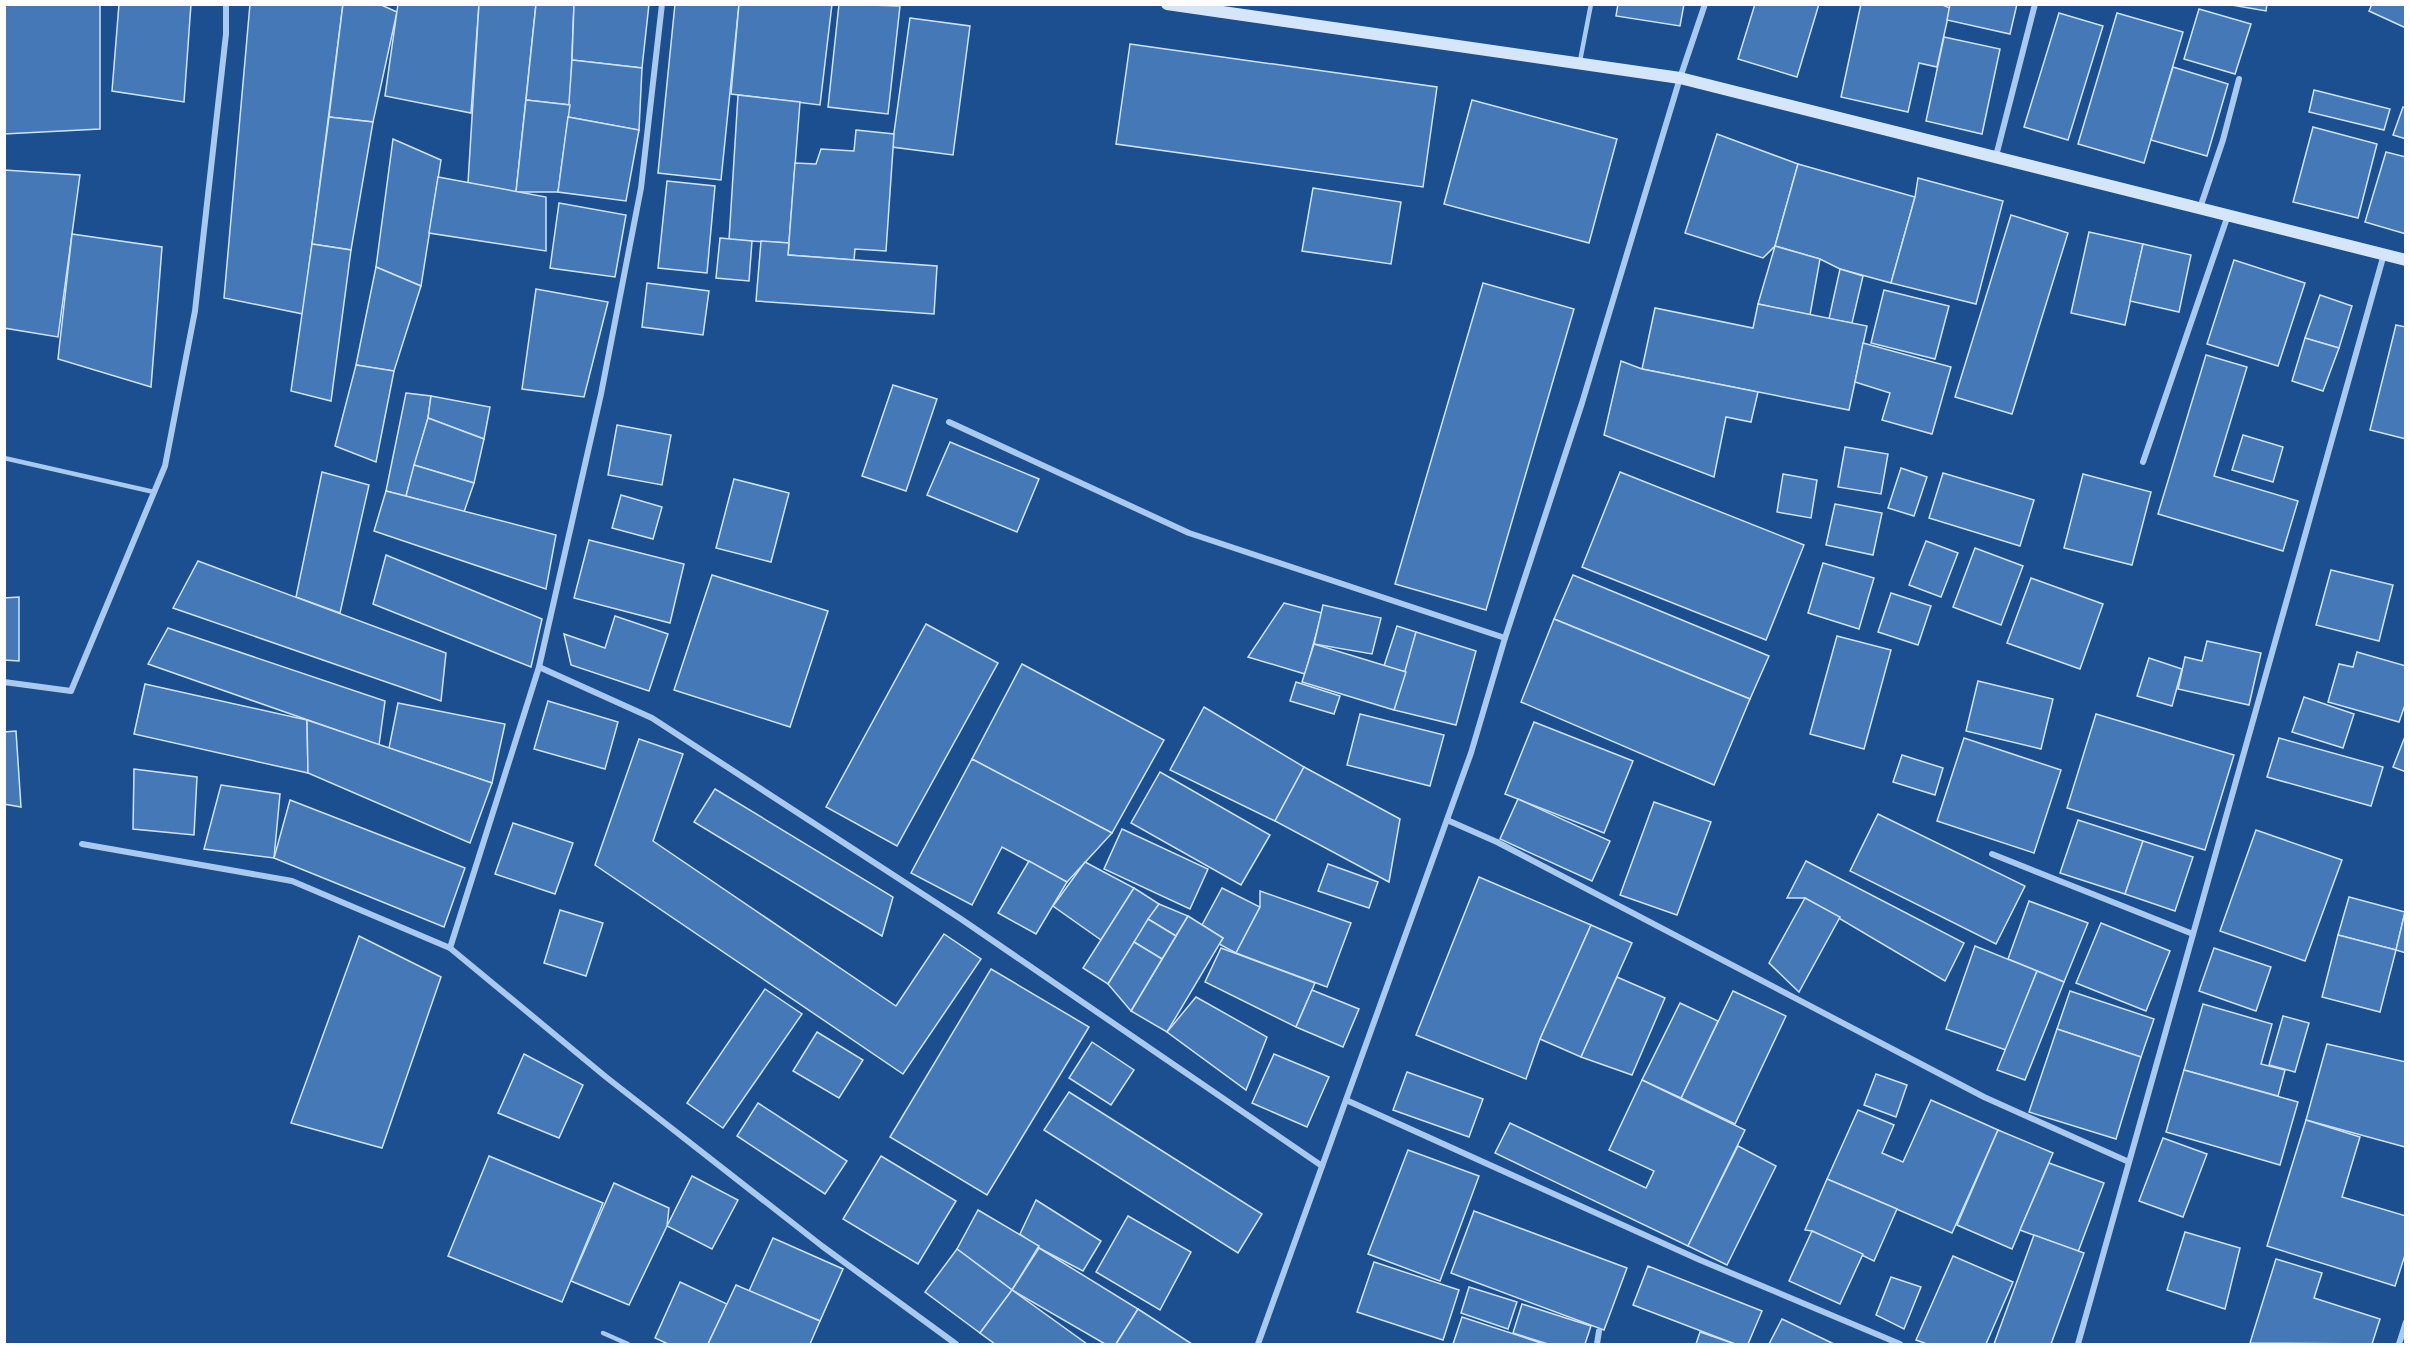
<svg xmlns="http://www.w3.org/2000/svg" width="2410" height="1349" font-family="Figtree,sans-serif">
	<style>
		.building { fill: #4478b7; stroke: #cfe3fa; stroke-width: 1.5 }
		.lines { fill: none; stroke-linecap: round; stroke-linejoin: round }
		.lane { stroke: #a9c9ee; stroke-width: 4.5 }
		.street { stroke: #a9c9ee; stroke-width: 6 }
		.secondary { stroke: #d6e6fa; stroke-width: 12 }
	</style>
	<rect width="100%" height="100%" fill="#1b4f8f"/>
	<!-- building -->
	<g class="building">
		<path d="M4 4H100V129L4 134Z"/>
		<path d="M119 4H191L184 102 112 91Z"/>
		<path d="M250 4H343L303 314 224 298Z"/>
		<path d="M343 4H379L397 12 373 122 329 117Z"/>
		<path d="M398 4H479L471 113 385 96Z"/>
		<path d="M479 4H536L516 192 468 183Z"/>
		<path d="M536 4H574L570 105 526 100Z"/>
		<path d="M574 4H649L642 68 572 60Z"/>
		<path d="M675 4H739L721 180 658 173Z"/>
		<path d="M739 4H832L820 105 731 94Z"/>
		<path d="M839 4 900 6 888 114 828 107Z"/>
		<path d="M1618 4H1684L1680 26 1616 16Z"/>
		<path d="M1755 4H1819L1797 77 1738 59Z"/>
		<path d="M1861 4H1940L1950 8 1937 67 1919 63 1908 112 1841 97Z"/>
		<path d="M1950 4H2017L2010 34 1947 20Z"/>
		<path d="M2226 4H2267L2266 11Z"/>
		<path d="M2372 4H2406V28L2369 11Z"/>
		<path d="M2199 9 2251 24 2235 74 2184 59Z"/>
		<path d="M2059 13 2103 26 2068 140 2024 127Z"/>
		<path d="M2117 13 2183 32 2144 163 2078 144Z"/>
		<path d="M910 18 970 26 953 155 892 147Z"/>
		<path d="M1944 37 2000 49 1982 134 1926 121Z"/>
		<path d="M1130 44 1437 87 1423 187 1116 144Z"/>
		<path d="M572 60 642 68 639 130 568 117Z"/>
		<path d="M2173 67 2228 84 2207 156 2151 140Z"/>
		<path d="M2314 90 2390 109 2384 130 2309 112Z"/>
		<path d="M738 95 800 102 789 243 729 240Z"/>
		<path d="M526 100 570 105 558 192H516Z"/>
		<path d="M1472 100 1617 139 1589 243 1444 204Z"/>
		<path d="M2403 107 2406 108V139L2393 135Z"/>
		<path d="M329 117 373 122 351 250 312 244Z"/>
		<path d="M568 117 639 130 626 201 558 192Z"/>
		<path d="M2313 127 2377 144 2358 218 2293 202Z"/>
		<path d="M856 130 894 134 886 251 855 249 854 260 788 255 795 163 816 164 821 149 854 151Z"/>
		<path d="M1717 134 1798 164 1775 246 1763 258 1685 233Z"/>
		<path d="M393 139 441 160 421 286 376 267Z"/>
		<path d="M2386 152 2406 157V234L2365 222Z"/>
		<path d="M1798 164 1915 197 1891 283 1840 269 1820 259 1775 246Z"/>
		<path d="M4 170 80 175 58 337 4 328Z"/>
		<path d="M438 177 546 197V251L429 233Z"/>
		<path d="M1918 178 2003 201 1976 304 1891 283 1915 197Z"/>
		<path d="M667 181 715 186 707 273 658 268Z"/>
		<path d="M1313 188 1401 202 1391 264 1302 251Z"/>
		<path d="M559 203 626 215 615 277 550 268Z"/>
		<path d="M2011 215 2068 233 2012 414 1955 397Z"/>
		<path d="M2089 232 2143 244 2125 325 2071 313Z"/>
		<path d="M72 234 162 247 151 387 58 359Z"/>
		<path d="M720 238 752 241 749 281 716 278Z"/>
		<path d="M761 241 789 243 788 255 937 266 934 314 756 301Z"/>
		<path d="M312 244 351 250 331 401 291 391Z"/>
		<path d="M2143 244 2191 255 2179 312 2130 301Z"/>
		<path d="M1775 246 1820 259 1810 315 1758 304Z"/>
		<path d="M2234 260 2305 283 2278 366 2207 344Z"/>
		<path d="M376 267 421 286 394 371 356 365Z"/>
		<path d="M1840 269 1863 276 1852 323 1829 319Z"/>
		<path d="M647 283 709 291 703 335 642 327Z"/>
		<path d="M1483 283 1574 309 1486 610 1395 584Z"/>
		<path d="M536 289 608 302 584 397 522 389Z"/>
		<path d="M1884 290 1949 306 1935 359 1871 343Z"/>
		<path d="M2320 295 2352 306 2339 348 2305 338Z"/>
		<path d="M1758 304 1867 326 1849 410 1642 369 1655 308 1753 328Z"/>
		<path d="M2396 325 2406 327V439L2370 430Z"/>
		<path d="M2305 338 2339 348 2323 391 2292 381Z"/>
		<path d="M1863 343 1951 367 1932 434 1882 420 1890 393 1855 382Z"/>
		<path d="M2206 355 2247 367 2214 476 2298 501 2283 551 2158 514Z"/>
		<path d="M1621 361 1642 369 1758 392 1751 422 1726 417 1714 477 1604 435Z"/>
		<path d="M356 365 394 371 376 462 335 446Z"/>
		<path d="M893 385 937 399 906 491 862 476Z"/>
		<path d="M406 393 431 396 428 418 406 496 386 491Z"/>
		<path d="M431 396 490 407 484 439 428 418Z"/>
		<path d="M428 418 484 439 474 483 414 465Z"/>
		<path d="M617 425 671 435 662 485 608 475Z"/>
		<path d="M2243 435 2283 447 2273 482 2232 470Z"/>
		<path d="M950 442 1039 479 1017 532 927 495Z"/>
		<path d="M1845 447 1888 454 1881 494 1838 487Z"/>
		<path d="M414 465 474 483 464 512 406 496Z"/>
		<path d="M1901 468 1927 477 1914 516 1888 508Z"/>
		<path d="M322 472 369 485 340 613 296 597Z"/>
		<path d="M1620 472 1804 545 1766 640 1582 567Z"/>
		<path d="M1943 473 2034 500 2020 546 1929 518Z"/>
		<path d="M1783 474 1817 480 1811 518 1777 512Z"/>
		<path d="M2083 474 2151 492 2132 565 2064 548Z"/>
		<path d="M734 479 789 493 771 562 716 548Z"/>
		<path d="M386 491 556 535 546 589 374 531Z"/>
		<path d="M621 495 662 507 653 539 612 528Z"/>
		<path d="M1835 504 1882 513 1873 555 1826 545Z"/>
		<path d="M589 540 684 564 670 623 574 598Z"/>
		<path d="M1926 541 1958 553 1941 597 1909 585Z"/>
		<path d="M1975 548 2023 566 2001 625 1953 607Z"/>
		<path d="M386 555 542 619 531 667 373 604Z"/>
		<path d="M198 561 446 653 441 701 173 608Z"/>
		<path d="M1823 563 1874 578 1859 629 1808 613Z"/>
		<path d="M2331 570 2393 585 2379 641 2316 625Z"/>
		<path d="M712 575 828 611 790 727 674 690Z"/>
		<path d="M1573 575 1769 656 1750 699 1554 619Z"/>
		<path d="M2031 578 2103 604 2080 669 2007 643Z"/>
		<path d="M1891 593 1931 606 1918 645 1878 632Z"/>
		<path d="M19 597V661L4 660V598Z"/>
		<path d="M1284 603 1322 613 1305 674 1248 657Z"/>
		<path d="M1323 605 1381 618 1372 654 1314 644Z"/>
		<path d="M615 616 668 634 649 691 571 665 564 634 605 648Z"/>
		<path d="M1554 619 1750 699 1714 785 1521 702Z"/>
		<path d="M926 624 998 663 897 846 826 807Z"/>
		<path d="M1397 626 1416 632 1406 672 1384 666Z"/>
		<path d="M168 628 385 701 379 745 148 664Z"/>
		<path d="M1416 632 1476 651 1456 725 1394 710Z"/>
		<path d="M1837 636 1891 650 1864 749 1810 734Z"/>
		<path d="M2207 641 2261 653 2249 705 2178 689 2185 657 2202 661Z"/>
		<path d="M1314 644 1406 672 1394 710 1302 682Z"/>
		<path d="M2357 652 2406 666V702L2399 722 2328 702 2339 664 2353 667Z"/>
		<path d="M2149 658 2182 669 2172 706 2137 696Z"/>
		<path d="M1022 664 1164 740 1112 833 972 759Z"/>
		<path d="M1978 681 2053 699 2041 749 1966 731Z"/>
		<path d="M1296 682 1340 696 1334 714 1290 701Z"/>
		<path d="M145 684 307 720 308 773 134 734Z"/>
		<path d="M2304 697 2354 714 2343 748 2292 732Z"/>
		<path d="M548 701 618 722 605 769 534 749Z"/>
		<path d="M398 703 505 724 492 783 389 748Z"/>
		<path d="M1204 707 1304 767 1275 821 1170 770Z"/>
		<path d="M1360 714 1444 735 1430 786 1347 765Z"/>
		<path d="M2096 714 2234 755 2205 850 2067 808Z"/>
		<path d="M307 720 492 783 470 843 308 773Z"/>
		<path d="M1534 722 1633 761 1604 833 1505 794Z"/>
		<path d="M16 731 21 807 4 804V732Z"/>
		<path d="M2406 734V772L2393 767Z"/>
		<path d="M1964 738 2061 770 2034 853 1937 821Z"/>
		<path d="M2279 738 2383 767 2371 806 2267 777Z"/>
		<path d="M639 739 683 754 653 841 896 1006 944 934 981 959 903 1074 595 865Z"/>
		<path d="M1902 755 1943 768 1935 795 1893 782Z"/>
		<path d="M972 759 1112 833 1067 882 1002 847 972 905 911 873Z"/>
		<path d="M1304 767 1400 819 1389 882 1275 821Z"/>
		<path d="M134 769 197 777 194 835 133 829Z"/>
		<path d="M1160 772 1270 835 1241 885 1131 823Z"/>
		<path d="M221 785 280 794 274 858 204 849Z"/>
		<path d="M715 789 893 897 882 936 694 822Z"/>
		<path d="M1518 799 1610 841 1592 881 1500 839Z"/>
		<path d="M290 800 465 868 444 927 274 858Z"/>
		<path d="M1654 802 1711 822 1677 915 1620 895Z"/>
		<path d="M1878 814 2025 886 1996 944 1850 871Z"/>
		<path d="M2078 820 2143 841 2125 894 2060 873Z"/>
		<path d="M513 823 573 843 555 894 495 874Z"/>
		<path d="M1122 829 1208 869 1190 909 1104 869Z"/>
		<path d="M2256 830 2342 860 2305 961 2220 931Z"/>
		<path d="M2143 841 2193 857 2175 911 2125 894Z"/>
		<path d="M1029 861 1067 882 1036 934 998 913Z"/>
		<path d="M1806 861 1964 943 1945 981 1805 898H1787Z"/>
		<path d="M1085 862 1134 888 1101 940 1053 906Z"/>
		<path d="M1328 864 1378 882 1369 908 1318 891Z"/>
		<path d="M1479 877 1591 925 1540 1039 1526 1079 1416 1035Z"/>
		<path d="M1134 888 1159 904 1108 984 1083 968Z"/>
		<path d="M1222 888 1260 907 1236 953 1219 944 1223 938 1202 925Z"/>
		<path d="M1260 891 1351 923 1327 987 1236 953 1260 907Z"/>
		<path d="M2349 897 2405 912 2396 950 2338 935Z"/>
		<path d="M1805 898 1840 917 1799 992 1769 963Z"/>
		<path d="M2029 901 2088 923 2064 982 2008 959Z"/>
		<path d="M1159 904 1188 916 1176 936 1148 919Z"/>
		<path d="M560 910 603 923 586 976 544 963Z"/>
		<path d="M2405 912H2406V953L2396 950Z"/>
		<path d="M1188 916 1223 938 1167 1032 1131 1011Z"/>
		<path d="M1148 919 1176 936 1162 959 1134 942Z"/>
		<path d="M2101 923 2170 951 2146 1011 2076 983Z"/>
		<path d="M1591 925 1632 943 1581 1057 1540 1039Z"/>
		<path d="M2338 935 2396 950 2380 1012 2322 997Z"/>
		<path d="M359 936 441 977 382 1148 291 1123Z"/>
		<path d="M1134 942 1162 959 1131 1011 1108 984Z"/>
		<path d="M1975 946 2037 971 2006 1050 1946 1029Z"/>
		<path d="M1221 948 1315 983 1296 1027 1205 982Z"/>
		<path d="M2214 948 2271 967 2256 1011 2199 991Z"/>
		<path d="M991 969 1089 1027 987 1195 890 1137Z"/>
		<path d="M2037 971 2064 982 2025 1080 1997 1070Z"/>
		<path d="M1617 977 1665 998 1632 1075 1581 1057Z"/>
		<path d="M765 989 802 1014 723 1128 687 1103Z"/>
		<path d="M1312 990 1359 1009 1343 1047 1296 1027Z"/>
		<path d="M1733 991 1786 1016 1735 1124 1681 1098Z"/>
		<path d="M2070 991 2154 1019 2141 1057 2057 1029Z"/>
		<path d="M1196 997 1267 1037 1246 1090 1167 1032Z"/>
		<path d="M1680 1003 1718 1021 1681 1098 1642 1080Z"/>
		<path d="M2203 1004 2272 1024 2261 1064 2285 1070 2278 1096 2184 1070Z"/>
		<path d="M2283 1016 2309 1023 2295 1072 2269 1065Z"/>
		<path d="M2057 1029 2141 1057 2116 1139 2029 1112Z"/>
		<path d="M817 1032 863 1060 839 1098 793 1071Z"/>
		<path d="M1092 1042 1134 1070 1111 1105 1069 1078Z"/>
		<path d="M2327 1044 2406 1062 2405 1147 2306 1120Z"/>
		<path d="M524 1054 583 1085 559 1138 498 1113Z"/>
		<path d="M1274 1054 1329 1077 1307 1127 1252 1103Z"/>
		<path d="M2184 1070 2298 1102 2280 1165 2166 1132Z"/>
		<path d="M1407 1072 1483 1099 1469 1137 1393 1110Z"/>
		<path d="M1876 1074 1907 1085 1896 1117 1864 1105Z"/>
		<path d="M1642 1080 1745 1130 1688 1246 1495 1153 1510 1123 1646 1188 1654 1171 1609 1150Z"/>
		<path d="M1069 1092 1262 1214 1238 1253 1044 1130Z"/>
		<path d="M1931 1100 1998 1130 1952 1233 1827 1179 1858 1110 1894 1125 1882 1153 1903 1162Z"/>
		<path d="M758 1103 847 1161 825 1194 737 1136Z"/>
		<path d="M2306 1120 2360 1137 2342 1197 2406 1216V1252L2395 1286 2267 1246Z"/>
		<path d="M1998 1130 2053 1153 2012 1249 1957 1225Z"/>
		<path d="M2163 1138 2207 1154 2183 1217 2139 1201Z"/>
		<path d="M1738 1146 1776 1166 1727 1265 1688 1246Z"/>
		<path d="M1408 1150 1479 1176 1440 1281 1368 1254Z"/>
		<path d="M489 1156 603 1203 562 1302 448 1256Z"/>
		<path d="M881 1156 956 1201 918 1264 843 1219Z"/>
		<path d="M2049 1163 2104 1183 2078 1252 2020 1230Z"/>
		<path d="M692 1176 738 1200 712 1249 667 1226Z"/>
		<path d="M1827 1179 1897 1209 1874 1261 1812 1231 1805 1230Z"/>
		<path d="M614 1183 669 1208 667 1226 629 1305 571 1281Z"/>
		<path d="M1036 1200 1101 1241 1083 1271 1039 1248 1020 1234Z"/>
		<path d="M978 1210 1039 1246 1012 1290 957 1249Z"/>
		<path d="M1474 1211 1627 1268 1604 1330 1451 1273Z"/>
		<path d="M1128 1216 1191 1252 1160 1310 1096 1272Z"/>
		<path d="M1812 1231 1863 1254 1840 1304 1789 1281Z"/>
		<path d="M2185 1232 2240 1248 2225 1309 2167 1290Z"/>
		<path d="M2034 1235 2084 1253 2051 1344H1994Z"/>
		<path d="M773 1238 843 1269 820 1321 749 1291Z"/>
		<path d="M1039 1248 1138 1309 1116 1344H1105L1012 1290Z"/>
		<path d="M957 1249 1012 1290 980 1333 925 1292Z"/>
		<path d="M1953 1256 2013 1282 1986 1344H1927L1916 1340Z"/>
		<path d="M2276 1259 2322 1273 2314 1298 2380 1319 2372 1344 2250 1343Z"/>
		<path d="M1374 1262 1459 1290 1443 1340 1357 1312Z"/>
		<path d="M1648 1266 1762 1311 1748 1344H1735L1633 1305Z"/>
		<path d="M1891 1277 1921 1287 1904 1329 1876 1315Z"/>
		<path d="M680 1282 727 1304 708 1344H668L655 1338Z"/>
		<path d="M736 1285 820 1321 810 1344H708Z"/>
		<path d="M1469 1287 1517 1302 1508 1329 1461 1313Z"/>
		<path d="M1012 1290 1087 1344H995L980 1333Z"/>
		<path d="M1522 1304 1591 1326 1585 1344H1548L1513 1333Z"/>
		<path d="M1138 1309 1192 1344H1116Z"/>
		<path d="M1462 1317 1544 1344H1453Z"/>
		<path d="M1782 1319 1834 1344H1769Z"/>
		<path d="M1700 1332 1735 1344H1696Z"/>
	</g>
	<g class="lines">
		<!-- lane -->
		<g class="lane">
			<path d="M1580 61 1591 4"/>
			<path d="M4 458 154 492"/>
			<path d="M603 1333 628 1344"/>
		</g>
		<!-- street -->
		<g class="street">
			<path d="M1996 156 2035 4"/>
			<path d="M2200 208 2223 140 2239 79"/>
			<path d="M949 422 1189 533 1505 638"/>
			<path d="M2143 462 2228 215"/>
			<path d="M539 667 652 718 961 919 1322 1166"/>
			<path d="M4 682 71 691 165 466 195 311 226 34V4"/>
			<path d="M1447 820 1497 842 1984 1097 2129 1162"/>
			<path d="M82 844 292 881 450 948 606 1077 822 1246 956 1344"/>
			<path d="M1992 854 2193 934"/>
			<path d="M450 948 539 667 601 394 641 188 662 4"/>
			<path d="M1346 1100 1700 1260 1900 1344"/>
			<path d="M1258 1344 1471 753 1505 638 1582 403 1680 78 1705 4"/>
			<path d="M1597 1344 1599 1331"/>
			<path d="M2078 1344 2384 254"/>
			<path d="M2399 1344 2406 1322"/>
		</g>
		<!-- secondary -->
		<path class="secondary" d="M1167 4 1680 78 2406 260"/>
	</g>
	<!-- border -->
	<rect width="2410" height="1349" fill="none" stroke="#ffffff" stroke-width="12"/>
</svg>
